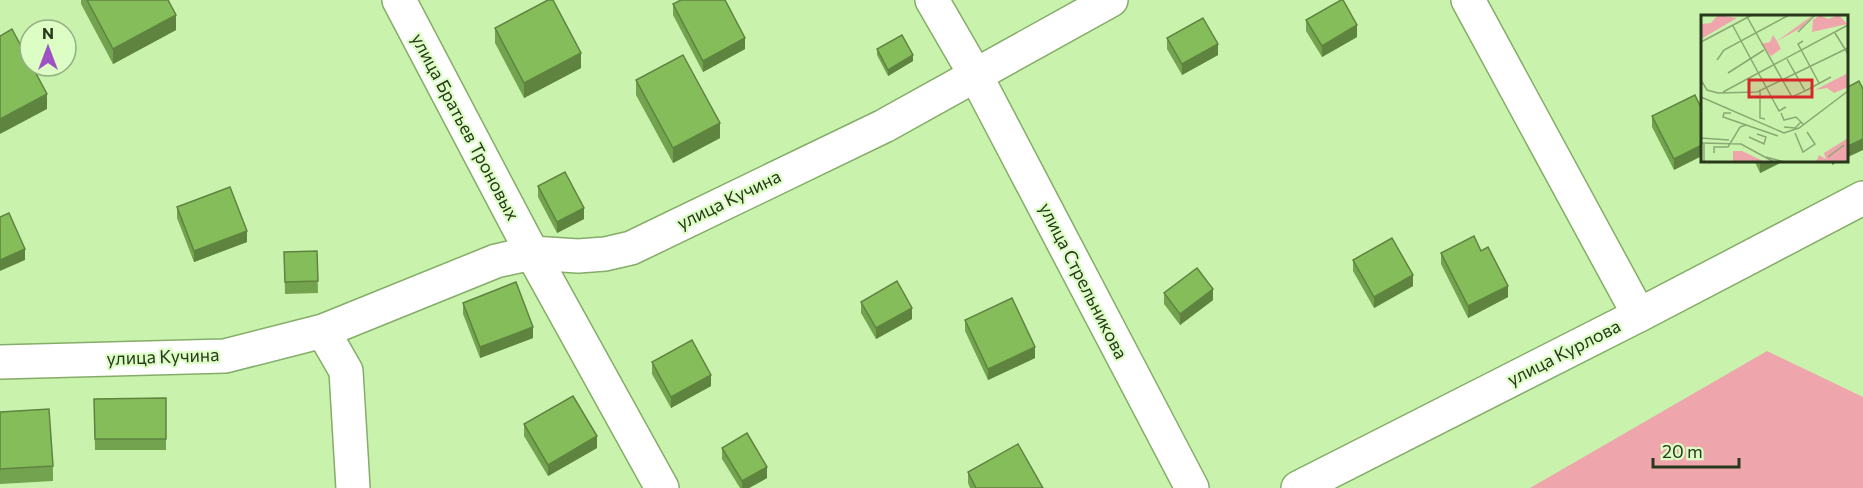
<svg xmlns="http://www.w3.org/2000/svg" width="1863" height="488" font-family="Commissioner,sans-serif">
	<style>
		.green { fill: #eea6ac }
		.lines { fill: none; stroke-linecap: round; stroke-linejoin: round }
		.minor-casing { stroke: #85ac68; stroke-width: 36 }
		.minor { stroke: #fff; stroke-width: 33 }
		.wall { fill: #73a34e }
		.shaded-wall { fill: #5e8440 }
		.building { fill: #86bd5b; stroke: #5e8440; stroke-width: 1.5 }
		.labels { text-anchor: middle; stroke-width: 4.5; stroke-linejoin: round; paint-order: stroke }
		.street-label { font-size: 18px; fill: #28381c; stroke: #dcfec5 }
		.inset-road { fill: none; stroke: #89a872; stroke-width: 1.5 }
		.view { fill: #d62828; fill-opacity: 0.15; stroke: #d62828; stroke-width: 3 }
		.inset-edge { fill: none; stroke: #28381c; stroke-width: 3 }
	</style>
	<rect width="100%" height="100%" fill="#c9f3ac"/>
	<!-- green -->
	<path class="green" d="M1767 351 1863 397V488H1530Z"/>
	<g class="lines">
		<!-- minor casing -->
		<g class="minor-casing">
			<g id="minor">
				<path d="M399 0 532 253 662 488"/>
				<path d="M932 0 976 76 1192 488"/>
				<path d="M1639 315 1863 198"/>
				<path d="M323 331 346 371 353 488"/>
				<path d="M0 362 225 356 323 331 496 261 532 253 578 256 605 254 631 248 884 126 1111 0"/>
				<path d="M1298 488 1639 315 1468 0"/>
			</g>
		</g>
		<!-- minor -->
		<use href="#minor" class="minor"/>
	</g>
	<!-- wall -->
	<g class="wall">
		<path d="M81 0H168L176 30 113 64 81 4Z"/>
		<path d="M673 4 745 49 703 72 673 15Z"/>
		<path d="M1306 20 1357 37 1322 57 1306 31Z"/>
		<path d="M495 28 581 68 524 98 495 43Z"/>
		<path d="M1167 38 1218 55 1182 75 1167 49Z"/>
		<path d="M877 49 913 61 888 76 877 55Z"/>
		<path d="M636 80 720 138 673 163 636 95Z"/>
		<path d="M1702 110 1674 170 1652 127V116Z"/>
		<path d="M1754 160H1786L1760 173Z"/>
		<path d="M538 186 584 219 557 233 538 197Z"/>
		<path d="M177 207 247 242 194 262 177 218Z"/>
		<path d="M317 251 318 293 285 294 284 252Z"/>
		<path d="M1481 251 1508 297 1468 318 1441 264V253Z"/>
		<path d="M1353 260 1413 286 1374 308 1353 271Z"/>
		<path d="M1164 293 1213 300 1180 325 1164 304Z"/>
		<path d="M861 302 912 319 876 339 861 313Z"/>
		<path d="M463 303 533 338 480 358 463 314Z"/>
		<path d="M965 320 1035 358 988 380 965 331Z"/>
		<path d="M652 362 711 386 671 408 652 374Z"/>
		<path d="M166 398V450H95L94 399Z"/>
		<path d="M0 412 53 466V481L0 484Z"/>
		<path d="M524 424 597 448 548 476 524 436Z"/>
		<path d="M722 448 767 478 749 488H740L722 459Z"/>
		<path d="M968 472 1043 488H970L968 483Z"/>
	</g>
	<!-- shaded-wall -->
	<g class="shaded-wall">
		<path d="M176 15V30L113 64V49Z"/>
		<path d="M1357 25V37L1322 57V46Z"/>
		<path d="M745 38V49L703 72V61Z"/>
		<path d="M1218 44V55L1182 75V64Z"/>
		<path d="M581 53V68L524 98V83Z"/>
		<path d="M913 55V61L888 76V70Z"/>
		<path d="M47 94V109L0 134V119Z"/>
		<path d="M720 123V138L673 163V148Z"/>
		<path d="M1863 139V150L1846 158V147Z"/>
		<path d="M1702 145V156L1674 170V159Z"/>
		<path d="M1763 160H1786L1760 173V162Z"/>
		<path d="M1832 160H1841L1832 165Z"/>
		<path d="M584 208V219L557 233V222Z"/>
		<path d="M247 231V242L194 262V251Z"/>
		<path d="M25 249V260L0 271V260Z"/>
		<path d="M1413 275V286L1374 308V297Z"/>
		<path d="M1508 286V297L1468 318V306Z"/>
		<path d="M1213 289V300L1180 325V314Z"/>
		<path d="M912 308V319L876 339V328Z"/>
		<path d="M533 327V338L480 358V347Z"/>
		<path d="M1035 347V358L988 380V369Z"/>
		<path d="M711 375V386L671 408V397Z"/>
		<path d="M597 436V448L548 476V465Z"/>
		<path d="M767 467V478L749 488H742V481Z"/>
	</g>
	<!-- building -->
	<g class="building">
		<path d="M87 0H168L176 15 113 49Z"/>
		<path d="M548 0H553L581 53 524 83 495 28Z"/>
		<path d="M681 0H725L745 38 703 61 673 4Z"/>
		<path d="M1341 0H1343L1357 25 1322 46 1306 20Z"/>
		<path d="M1203 18 1218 44 1182 64 1167 38Z"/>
		<path d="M12 29 30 63V66H32L47 94 0 119V36Z"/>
		<path d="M902 35 913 55 888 70 877 49Z"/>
		<path d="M683 55 720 123 673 148 636 80Z"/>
		<path d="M1859 81 1863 89V139L1846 147V88Z"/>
		<path d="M1695 95 1702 110V145L1674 159 1652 116Z"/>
		<path d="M565 172 584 208 557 222 538 186Z"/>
		<path d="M230 187 247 231 194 251 177 207Z"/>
		<path d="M9 213 25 249 0 260V217Z"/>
		<path d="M1474 236 1481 251 1488 247 1508 286 1468 306 1441 253Z"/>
		<path d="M1392 238 1413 275 1374 297 1353 260Z"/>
		<path d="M317 251 318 281 285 282 284 252Z"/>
		<path d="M1197 268 1213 289 1180 314 1164 293Z"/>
		<path d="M897 281 912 308 876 328 861 302Z"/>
		<path d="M516 282 533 327 480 347 463 303Z"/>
		<path d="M1012 298 1035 347 988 369 965 320Z"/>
		<path d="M692 340 711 375 671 397 652 362Z"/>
		<path d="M573 396 597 436 548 465 524 424Z"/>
		<path d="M166 398V439H95L94 399Z"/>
		<path d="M49 409 53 466 0 469V412Z"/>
		<path d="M747 433 767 467 742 481 722 448Z"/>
		<path d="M1018 444 1043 488H976L968 472Z"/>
	</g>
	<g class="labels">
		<!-- street labels -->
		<g class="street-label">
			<text transform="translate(465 127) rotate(62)" y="6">улица Братьев Троновых</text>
			<text transform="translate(729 200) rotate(-26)" y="6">улица Кучина</text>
			<text transform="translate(1083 281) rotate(63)" y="6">улица Стрельникова</text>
			<text transform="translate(1564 353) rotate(-27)" y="6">улица Курлова</text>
			<text transform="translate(163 357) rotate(-2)" y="6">улица Кучина</text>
		</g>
	</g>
	<!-- overview -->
	<g transform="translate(1701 15)">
		<rect width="147" height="147" fill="#c9f3ac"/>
		<path d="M17 0 36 3 0 24V9L10 8ZM112 0 100 13 76 26 80 34 70 41 60 29 69 27 72 20 76 26ZM119 0 127 4 138 0 146 9 111 17 112 5ZM147 58V72L133 78 126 73 114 75ZM147 123V147H115L118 140 125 144 123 138ZM32 136H41L64 147H32Z" fill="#eea6ac"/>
		<path class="inset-road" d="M45 0 91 82 104 76 86 44M32 11 78 96 85 92M97 17 114 0M134 18 147 39M102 26 97 29 118 68M0 27 51 0M16 45 23 35 88 0M27 58 63 35M0 65 6 75 17 78 56 77 147 33M59 76V103L64 104M104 76 130 62M22 77 147 10M0 82 83 118 98 113 147 76M30 98H23L22 102 77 121M80 98 83 105 95 102 103 110M83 112 94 113 100 107M94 118 102 137 114 129 106 117M48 122 63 129 65 122 56 119M0 123 28 125M0 128 40 129 73 147M3 128V147M13 138V132H27L39 112 45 110M65 142 83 147M127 142 143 130"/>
		<path class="view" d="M48 65H111V82H48Z"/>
		<rect width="147" height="147" class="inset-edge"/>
	</g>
	<!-- north arrow -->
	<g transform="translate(48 48)"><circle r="28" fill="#dcfec5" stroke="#94af81" stroke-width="1.5"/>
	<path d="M0-4.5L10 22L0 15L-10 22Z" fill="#9e52c4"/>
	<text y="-9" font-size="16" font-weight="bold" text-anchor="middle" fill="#28381c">N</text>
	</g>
	<!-- scale -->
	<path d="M1653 458v9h86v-9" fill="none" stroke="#28381c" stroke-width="3"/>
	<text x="1662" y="458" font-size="18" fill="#28381c" stroke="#dcfec5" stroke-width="4.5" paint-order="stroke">20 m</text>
</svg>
